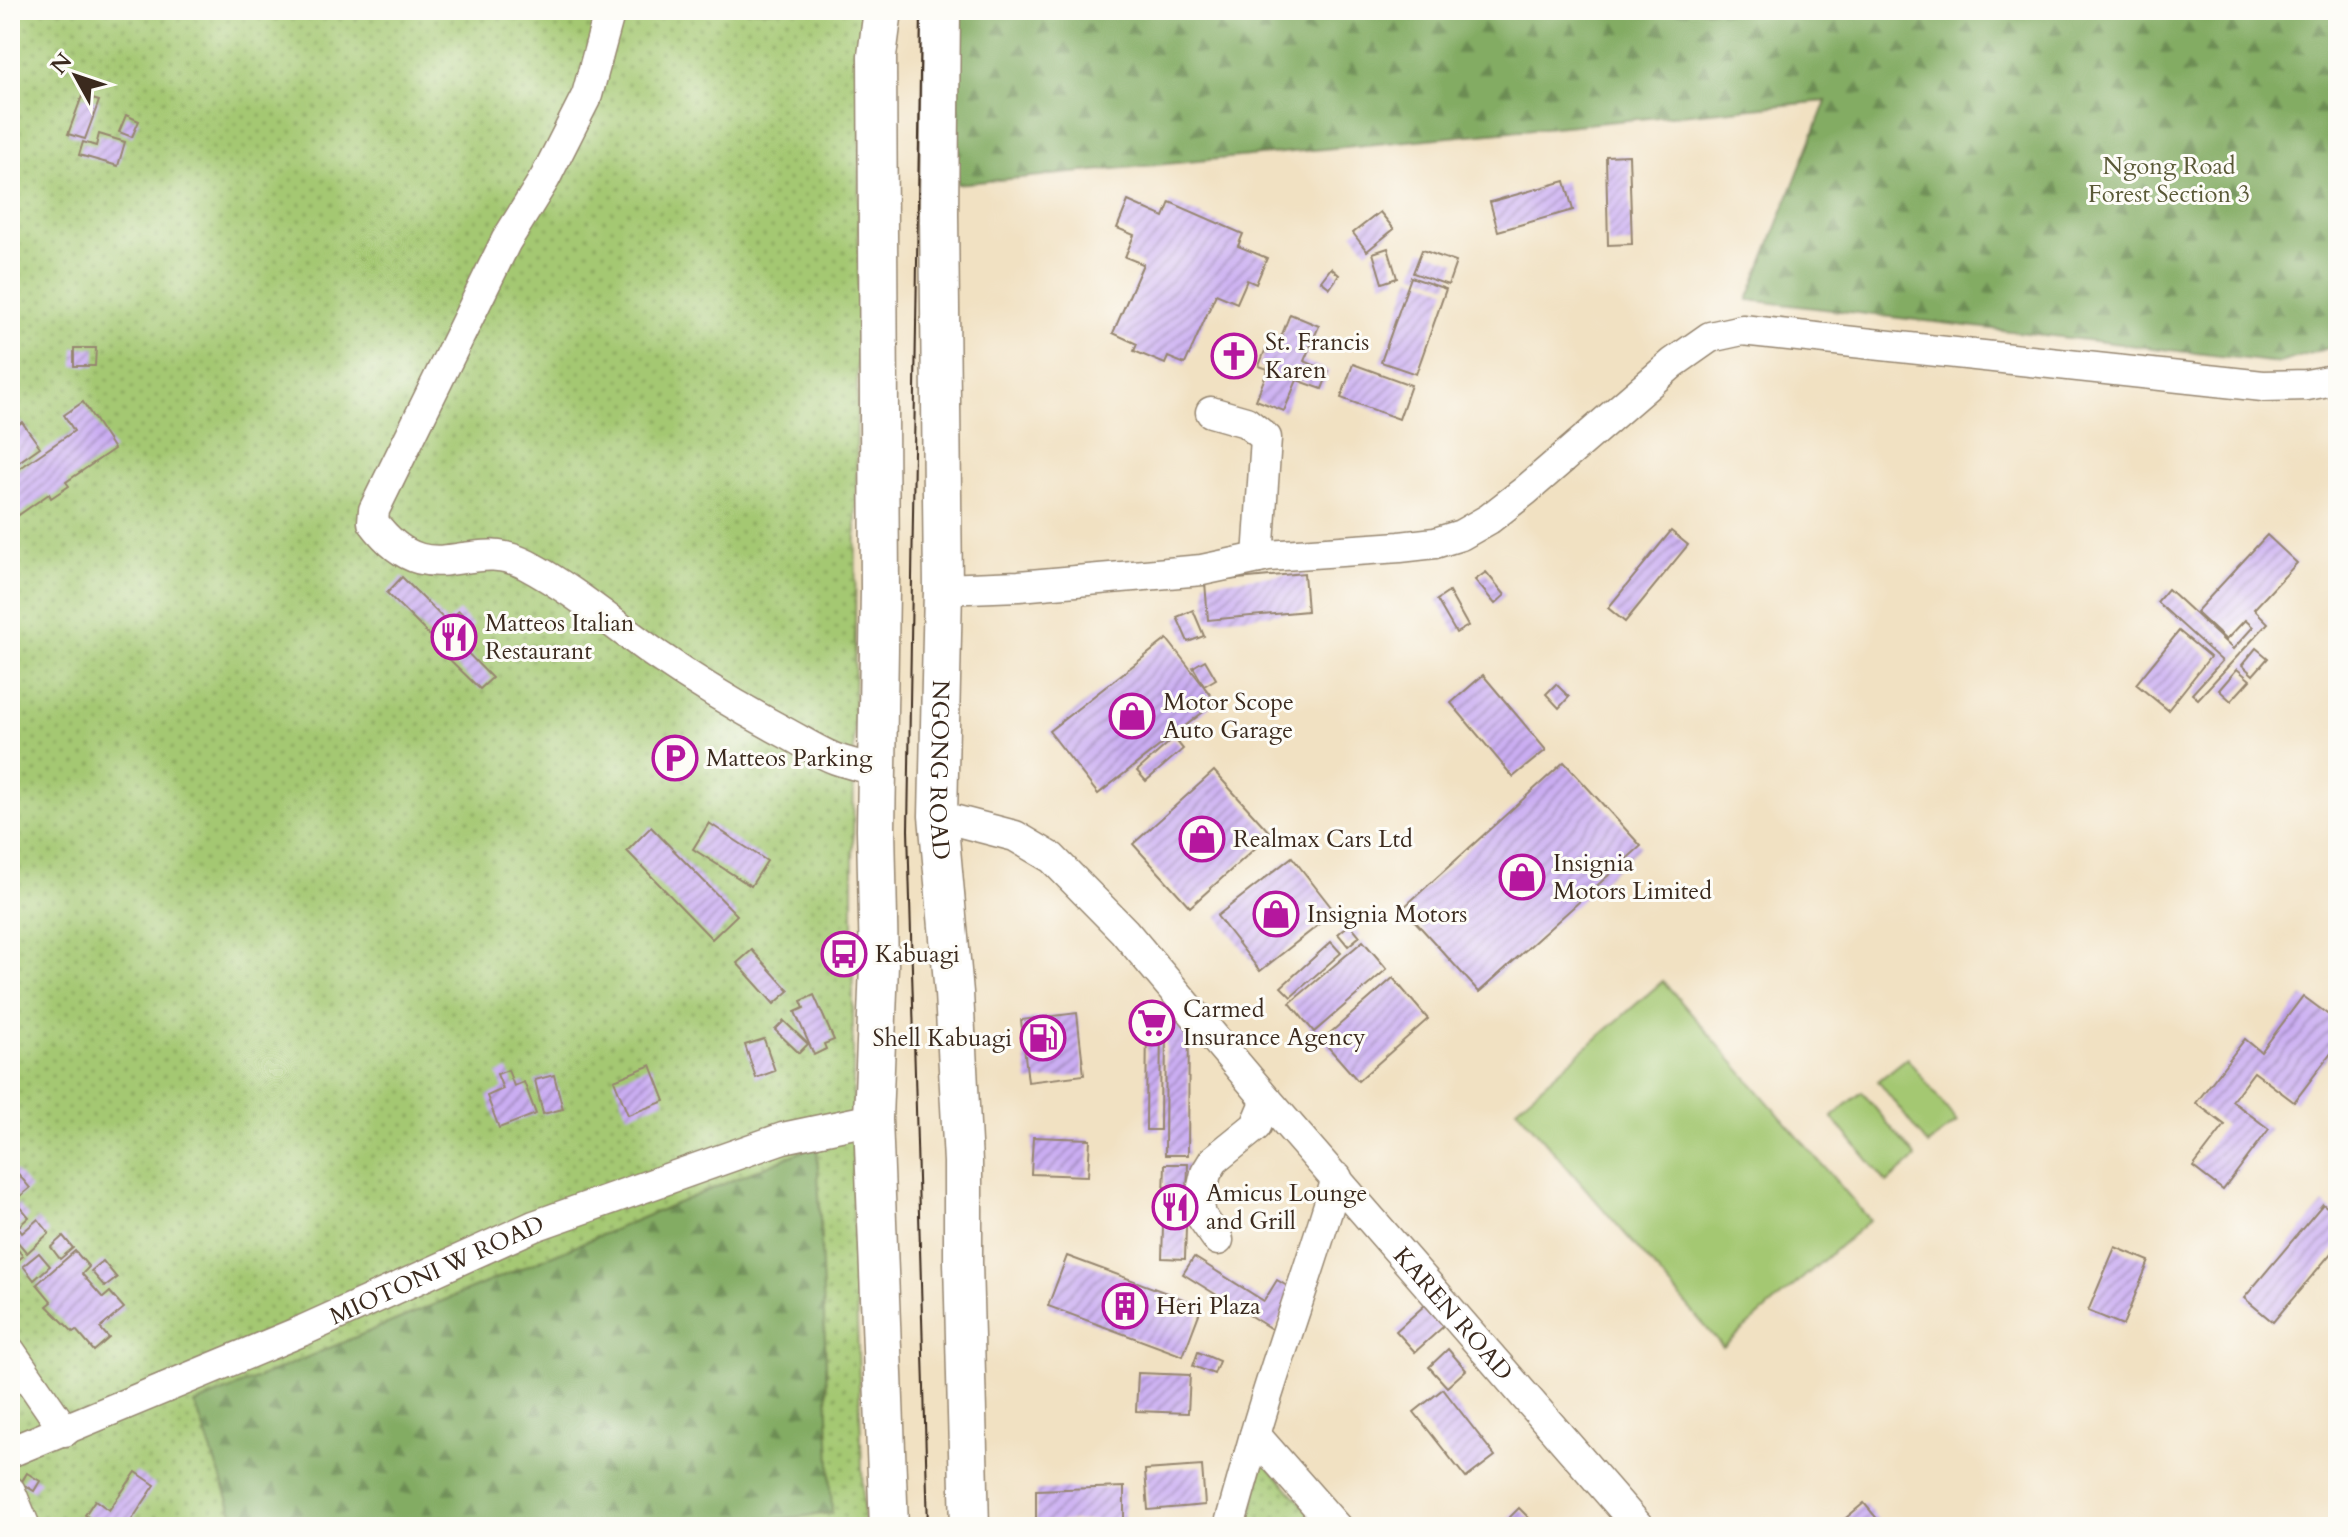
<svg xmlns="http://www.w3.org/2000/svg" width="2348" height="1537" font-family="Cardo,serif">
	<style>
		.green { fill: url(#green-dots); stroke: #707948; stroke-width: 2 }
		.forest { fill: url(#forest-firs); stroke: #5f6b41; stroke-width: 2 }
		.pitch { fill: #a4c872; stroke: #707948; stroke-width: 2 }
		.building { fill: url(#building-hatch) }
		.lines { fill: none; stroke-linecap: round; stroke-linejoin: round }
		.minor-casing { stroke: #968670; stroke-width: 33 }
		.major-casing { stroke: #968670; stroke-width: 41 }
		.minor { stroke: #fff; stroke-width: 30 }
		.major { stroke: #fff; stroke-width: 38 }
		.tram { stroke: #3b2a1e; stroke-width: 2 }
		.labels { text-anchor: middle; stroke-width: 6; stroke-linejoin: round; paint-order: stroke }
		.park-label { font-size: 24px; fill: #5a5937; stroke: #fdfcf7 }
		.poi-label { font-size: 24px; fill: #3b2a1e; stroke: #fdfcf7; text-anchor: start }
		.street-label { font-size: 24px; fill: #3b2a1e; stroke: #fdfcf7 }
	</style>
	<defs>
		<pattern id="green-dots" width="8" height="8" patternUnits="userSpaceOnUse" patternTransform="scale(2)"><rect width="8" height="8" fill="#a4c872"/><path d="M2 2h.1M6 6h.1" fill="none" stroke="#87a35d" stroke-width="1.8" stroke-linecap="round"/></pattern>
		<pattern id="forest-firs" width="22" height="20" patternUnits="userSpaceOnUse" patternTransform="scale(2)"><rect width="22" height="20" fill="#83ac64"/><path d="M5 1l3.5 6h-7zM16 11l3.5 6h-7z" fill="#6c8c52"/></pattern>
		<pattern id="building-hatch" width="6" height="6" patternUnits="userSpaceOnUse" patternTransform="scale(2)"><rect width="6" height="6" fill="#caadf2"/><path d="M-1 1l2-2M0 6l6-6M5 7l2-2" fill="none" stroke="#a58dc3"/></pattern>
	</defs>
	<rect width="100%" height="100%" fill="#fdfcf7"/>
	<filter id="ink" filterUnits="userSpaceOnUse"><feTurbulence type="fractalNoise" baseFrequency=".0125" numOctaves="2"/><feDisplacementMap in="SourceGraphic" scale="16" xChannelSelector="R" yChannelSelector="G"/><feConvolveMatrix kernelMatrix="1 2 1 2 8 2 1 2 1" color-interpolation-filters="sRGB"/></filter>
	<filter id="wash" filterUnits="userSpaceOnUse"><feTurbulence type="fractalNoise" baseFrequency=".006" numOctaves="4" result="noise"/><feDisplacementMap in="SourceGraphic" scale="32" xChannelSelector="R" yChannelSelector="G"/><feGaussianBlur stdDeviation="1.8" result="paint"/><feColorMatrix in="noise" values="0 0 0 0 0 0 0 0 0 0 0 0 0 0 0 0 0 1.4 0 .05"/><feComposite in="paint" operator="in"/></filter>
	<g filter="url(#wash)">
		<rect width="100%" height="100%" fill="#f1e1c2"/>
		<!-- green -->
		<g class="green">
			<path d="M10 10H866L859 167 853 865V1205L864 1527H10Z"/>
			<path d="M1263 1460 1322 1527H1249Z"/>
		</g>
		<!-- forest -->
		<g class="forest">
			<path d="M957 10H2338V345L2279 363 1748 300 1826 101 957 184Z"/>
			<path d="M817 1145 832 1513 713 1527H238L195 1404Z"/>
		</g>
		<!-- pitch -->
		<g class="pitch">
			<path d="M1663 981 1870 1220 1723 1347 1516 1108Z"/>
			<path d="M1907 1058 1957 1122 1928 1145 1878 1081Z"/>
			<path d="M1862 1092 1916 1158 1887 1183 1832 1117Z"/>
		</g>
		<g id="blocks">
			<!-- building -->
			<g class="building">
				<path d="M82 96 99 101 85 139 68 134Z"/>
				<path d="M126 115 139 121 132 137 119 132Z"/>
				<path d="M99 134 125 142 118 166 79 155 83 142 96 146Z"/>
				<path d="M1629 155 1632 244 1608 245 1606 156Z"/>
				<path d="M1565 181 1573 210 1498 231 1490 202Z"/>
				<path d="M1128 201 1164 217 1170 202 1243 234 1238 246 1267 258 1256 284 1247 280 1237 303 1216 294 1185 364 1168 357 1165 364 1134 351 1137 344 1113 333 1143 264 1125 257 1134 235 1117 228Z"/>
				<path d="M1380 212 1394 229 1367 251 1353 233Z"/>
				<path d="M1388 248 1397 278 1382 283 1373 253Z"/>
				<path d="M1422 250 1456 262 1448 285 1413 273Z"/>
				<path d="M1331 268 1339 275 1330 288 1321 281Z"/>
				<path d="M1411 277 1446 289 1416 374 1381 362Z"/>
				<path d="M1290 314 1319 326 1304 361 1329 371 1322 389 1297 380 1284 411 1256 400 1268 369 1259 366 1266 348 1275 352Z"/>
				<path d="M74 348H96L95 366H74Z"/>
				<path d="M1353 364 1411 385 1399 419 1341 398Z"/>
				<path d="M83 402 114 449 66 482 69 486 51 498 49 494 10 521V475L74 431 64 415Z"/>
				<path d="M22 422 40 447 13 466 10 462V431Z"/>
				<path d="M1671 531 1688 545 1625 622 1608 608Z"/>
				<path d="M2267 535 2297 563 2254 609 2268 623 2198 699 2192 694 2222 661 2157 602 2168 589 2233 649 2253 627 2245 620 2226 640 2196 612Z"/>
				<path d="M1486 572 1505 595 1495 604 1475 580Z"/>
				<path d="M1304 573 1307 611 1208 620 1205 582Z"/>
				<path d="M402 577 447 622 459 611 473 626 457 642 492 678 480 689 444 654 454 645 442 633 435 641 387 593Z"/>
				<path d="M1449 592 1468 626 1456 633 1437 600Z"/>
				<path d="M1193 610 1204 636 1188 642 1177 617Z"/>
				<path d="M2179 631 2210 657 2168 710 2136 684Z"/>
				<path d="M1167 639 1216 702 1098 794 1049 731Z"/>
				<path d="M2256 648 2268 658 2253 675 2242 665Z"/>
				<path d="M1205 660 1216 679 1204 686 1193 667Z"/>
				<path d="M2237 669 2250 680 2231 701 2219 690Z"/>
				<path d="M1483 675 1546 750 1513 777 1451 703Z"/>
				<path d="M1556 684 1569 697 1559 708 1546 694Z"/>
				<path d="M1174 738 1183 749 1146 781 1137 771Z"/>
				<path d="M1564 762 1641 846 1479 992 1403 908Z"/>
				<path d="M1214 771 1271 834 1190 907 1133 844Z"/>
				<path d="M709 823 767 861 751 886 693 849Z"/>
				<path d="M651 827 737 915 712 939 627 851Z"/>
				<path d="M1292 857 1335 912 1260 971 1217 916Z"/>
				<path d="M1350 924 1360 936 1348 946 1338 934Z"/>
				<path d="M1363 941 1387 969 1314 1032 1290 1003Z"/>
				<path d="M1331 942 1341 953 1291 997 1281 987Z"/>
				<path d="M752 950 789 991 774 1004 737 963Z"/>
				<path d="M1393 978 1428 1019 1358 1081 1322 1040Z"/>
				<path d="M814 995 834 1040 824 1044 826 1049 814 1055 795 1012 804 1008 801 1001Z"/>
				<path d="M2303 996 2338 1022V1044L2294 1102 2254 1072 2232 1101 2269 1129 2223 1190 2193 1167 2225 1125 2196 1103 2245 1039 2261 1052Z"/>
				<path d="M1077 1013 1084 1075 1028 1082 1021 1020Z"/>
				<path d="M1147 1014H1161L1160 1130H1146Z"/>
				<path d="M1166 1017H1189L1188 1155H1165Z"/>
				<path d="M784 1021 808 1044 799 1053 775 1030Z"/>
				<path d="M764 1039 775 1071 756 1078 745 1045Z"/>
				<path d="M651 1065 665 1101 628 1115 614 1080Z"/>
				<path d="M508 1070 514 1086 524 1082 536 1114 499 1128 487 1096 503 1089 497 1074Z"/>
				<path d="M554 1075 563 1109 543 1114 535 1080Z"/>
				<path d="M1033 1137 1090 1139 1088 1176 1031 1174Z"/>
				<path d="M1165 1164H1188L1185 1259 1162 1258Z"/>
				<path d="M15 1170 30 1188 18 1198 10 1189V1175Z"/>
				<path d="M10 1204 14 1208 18 1204 29 1217 18 1227 22 1233 38 1219 49 1233 27 1253 10 1233Z"/>
				<path d="M2323 1204 2338 1216V1245L2273 1322 2244 1298Z"/>
				<path d="M63 1236 73 1248 60 1259 51 1247Z"/>
				<path d="M10 1240 23 1256 10 1267Z"/>
				<path d="M2115 1247 2149 1261 2123 1325 2088 1311Z"/>
				<path d="M75 1251 89 1267 82 1274 103 1298 110 1292 124 1308 100 1328 109 1338 94 1351 76 1330 73 1332 47 1306 52 1302 37 1284Z"/>
				<path d="M39 1253 50 1266 34 1280 23 1266Z"/>
				<path d="M1067 1256 1202 1306 1183 1356 1048 1306Z"/>
				<path d="M1194 1257 1264 1301 1277 1280 1297 1292 1273 1330 1183 1274Z"/>
				<path d="M103 1261 117 1278 105 1287 91 1271Z"/>
				<path d="M1425 1305 1444 1326 1415 1352 1396 1331Z"/>
				<path d="M1448 1349 1466 1370 1447 1387 1429 1367Z"/>
				<path d="M1198 1352 1219 1361 1214 1374 1193 1366Z"/>
				<path d="M1138 1373 1190 1375 1188 1413 1136 1411Z"/>
				<path d="M1443 1389 1495 1456 1466 1478 1414 1412Z"/>
				<path d="M1202 1466 1205 1505 1148 1510 1145 1470Z"/>
				<path d="M136 1472 155 1485 127 1527H103L85 1515 95 1500 109 1510Z"/>
				<path d="M27 1473 40 1481 34 1491 21 1483Z"/>
				<path d="M1124 1487V1520L1036 1522V1490Z"/>
				<path d="M1864 1503 1884 1527H1835Z"/>
				<path d="M1519 1508 1538 1527H1500Z"/>
			</g>
		</g>
	</g>
	<g filter="url(#ink)">
		<use href="#blocks" fill-opacity="0" stroke="#968670" stroke-width="2"/>
		<g class="lines">
			<!-- minor casing -->
			<g class="minor-casing">
				<g id="minor">
					<path d="M610 10 587 95 545 178 506 241 374 510 373 522C430 598 468 533 527 565 574 590 614 625 657 655 699 684 743 710 788 734 803 742 820 753 836 759 850 764 864 767 877 770"/>
					<path d="M1211 412 1246 422 1266 438 1258 558"/>
					<path d="M943 589 1019 586 1202 570 1268 556 1400 547 1435 543 1461 535 1489 519 1525 491 1673 363 1710 337 1742 330 2263 386 2307 385 2338 379"/>
					<path id="s1" d="M938 816 1015 836 1052 858 1124 931 1267 1100 1639 1527"/>
					<path d="M1218 1240 1201 1216 1199 1204 1206 1173 1214 1160 1256 1126 1267 1100"/>
					<path d="M10 1351 65 1431"/>
					<path id="s2" d="M10 1452 304 1330 534 1226 783 1138 873 1119"/>
					<path d="M10 1491 25 1527"/>
					<path d="M1229 1527 1255 1435"/>
					<path d="M1336 1527 1255 1435C1280 1349 1312 1264 1337 1178"/>
				</g>
			</g>
			<!-- major casing -->
			<g class="major-casing">
				<g id="major">
					<path d="M883 10 877 56 880 590 876 829 879 965 873 1119 889 1527"/>
					<path id="s3" d="M941 10 939 213 943 589 938 816 954 993 963 1162V1262L970 1527"/>
				</g>
			</g>
			<!-- minor -->
			<use href="#minor" class="minor"/>
			<!-- major -->
			<use href="#major" class="major"/>
			<!-- tram -->
			<path class="tram" d="M921 10 908 830 928 1527"/>
		</g>
	</g>
	<!-- icons -->
	<defs>
		<g id="church-ring" transform="scale(2.3)"><circle r="9.5" fill="#fdfcf7" stroke="#b5179e" stroke-width="1.5"/><path d="M-1.2-6h2.4v3.5h3.3v2.4h-3.3V6h-2.4V-.1h-3.3v-2.4h3.3Z" fill="#b5179e"/></g>
		<g id="restaurant-ring" transform="scale(2.3)"><circle r="9.5" fill="#fdfcf7" stroke="#b5179e" stroke-width="1.5"/><path d="M-5-6h1v4h1v-4h1v4h1v-4h1v5L-1.5 .5V6h-2V.5L-5-1ZM5-6V6H3V1.5H1.5Q1.5-4 5-6Z" fill="#b5179e"/></g>
		<g id="shop-ring" transform="scale(2.3)"><circle r="9.5" fill="#fdfcf7" stroke="#b5179e" stroke-width="1.5"/><path d="M-5-2.5h2.3a2.7 3.5 0 0 1 5.4 0H5L5.5 6h-11ZM-1.5-2.5h3a1.5 2.3 0 0 0-3 0Z" fill="#b5179e"/></g>
		<g id="parking-ring" transform="scale(2.3)"><circle r="9.5" fill="#fdfcf7" stroke="#b5179e" stroke-width="1.5"/><path d="M-3.5-5.5H1a3.5 3.5 0 0 1 0 7H-1V5.5H-3.5ZM-1-3.4V-.6H.8a1.4 1.4 0 0 0 0-2.8Z" fill="#b5179e"/></g>
		<g id="bus-ring" transform="scale(2.3)"><circle r="9.5" fill="#fdfcf7" stroke="#b5179e" stroke-width="1.5"/><path d="M-5-6H5V4H4V6H2V4H-2V6H-4V4H-5ZM-3.5-4V0h7V-4ZM-3.5 1.2v1.5H-2V1.2ZM2 1.2v1.5H3.5V1.2Z" fill="#b5179e"/></g>
		<g id="supermarket-ring" transform="scale(2.3)"><circle r="9.5" fill="#fdfcf7" stroke="#b5179e" stroke-width="1.5"/><path d="M-6-5.5h2.5l.6 2H6L4.5 2H-2.5L-4.4-4H-6ZM-1.5 3.2a1.3 1.3 0 1 0 .1 0ZM3 3.2a1.3 1.3 0 1 0 .1 0Z" fill="#b5179e"/></g>
		<g id="fuel-ring" transform="scale(2.3)"><circle r="9.5" fill="#fdfcf7" stroke="#b5179e" stroke-width="1.5"/><path d="M-5.5-6h7V0h2V4h1.3V-2.5L3-4.5l.8-.8L6-3V5H2.5V1h-1V6h-7ZM-4.2-4.7v3.2H.2V-4.7Z" fill="#b5179e"/></g>
		<g id="building-ring" transform="scale(2.3)"><circle r="9.5" fill="#fdfcf7" stroke="#b5179e" stroke-width="1.5"/><path d="M-4-6H4V6H1V3H-1V6H-4ZM-2.5-4.3h1.7v1.8h-1.7ZM.8-4.3h1.7v1.8H.8ZM-2.5-1h1.7V.8h-1.7ZM.8-1h1.7V.8H.8Z" fill="#b5179e"/></g>
	</defs>
	<g fill-rule="evenodd">
		<use href="#church-ring" x="1234" y="356"/>
		<use href="#restaurant-ring" x="454" y="637"/>
		<use href="#shop-ring" x="1132" y="716"/>
		<use href="#parking-ring" x="675" y="758"/>
		<use href="#shop-ring" x="1202" y="839"/>
		<use href="#shop-ring" x="1522" y="877"/>
		<use href="#shop-ring" x="1276" y="914"/>
		<use href="#bus-ring" x="844" y="954"/>
		<use href="#supermarket-ring" x="1152" y="1023"/>
		<use href="#fuel-ring" x="1043" y="1038"/>
		<use href="#restaurant-ring" x="1175" y="1207"/>
		<use href="#building-ring" x="1125" y="1306"/>
	</g>
	<g class="labels">
		<!-- park labels -->
		<g class="park-label">
			<text x="2169" y="174">Ngong Road<tspan x="2169" dy="28">Forest Section 3</tspan></text>
		</g>
		<!-- poi labels -->
		<g class="poi-label">
			<text x="1265" y="350">St. Francis<tspan x="1265" dy="28">Karen</tspan></text>
			<text x="485" y="631">Matteos Italian<tspan x="485" dy="28">Restaurant</tspan></text>
			<text x="1163" y="710">Motor Scope<tspan x="1163" dy="28">Auto Garage</tspan></text>
			<text x="706" y="766">Matteos Parking</text>
			<text x="1233" y="847">Realmax Cars Ltd</text>
			<text x="1553" y="871">Insignia<tspan x="1553" dy="28">Motors Limited</tspan></text>
			<text x="1307" y="922">Insignia Motors</text>
			<text x="875" y="962">Kabuagi</text>
			<text x="1183" y="1017">Carmed<tspan x="1183" dy="28">Insurance Agency</tspan></text>
			<text x="1012" y="1046" text-anchor="end">Shell Kabuagi</text>
			<text x="1206" y="1201">Amicus Lounge<tspan x="1206" dy="28">and Grill</tspan></text>
			<text x="1156" y="1314">Heri Plaza</text>
		</g>
		<!-- street labels -->
		<g class="street-label">
			<text dy="8" stroke="none"><textPath href="#s3" startOffset="760">NGONG ROAD</textPath></text>
			<text dy="8" stroke="none"><textPath href="#s2" startOffset="464">MIOTONI W ROAD</textPath></text>
			<text dy="8" stroke="none"><textPath href="#s1" startOffset="730">KAREN ROAD</textPath></text>
		</g>
	</g>
	<!-- margin -->
	<rect width="2348" height="1537" fill="none" stroke="#fdfcf7" stroke-width="40"/>
	<!-- north arrow -->
	<g transform="translate(76 76) rotate(310)" stroke="#fdfcf7" stroke-width="6" paint-order="stroke">
	<path d="M0-6L14 30L0 20L-14 30Z" fill="#3b2a1e"/>
	<text y="-12" font-size="22" font-weight="bold" text-anchor="middle" fill="#3b2a1e">N</text>
	</g>
</svg>
